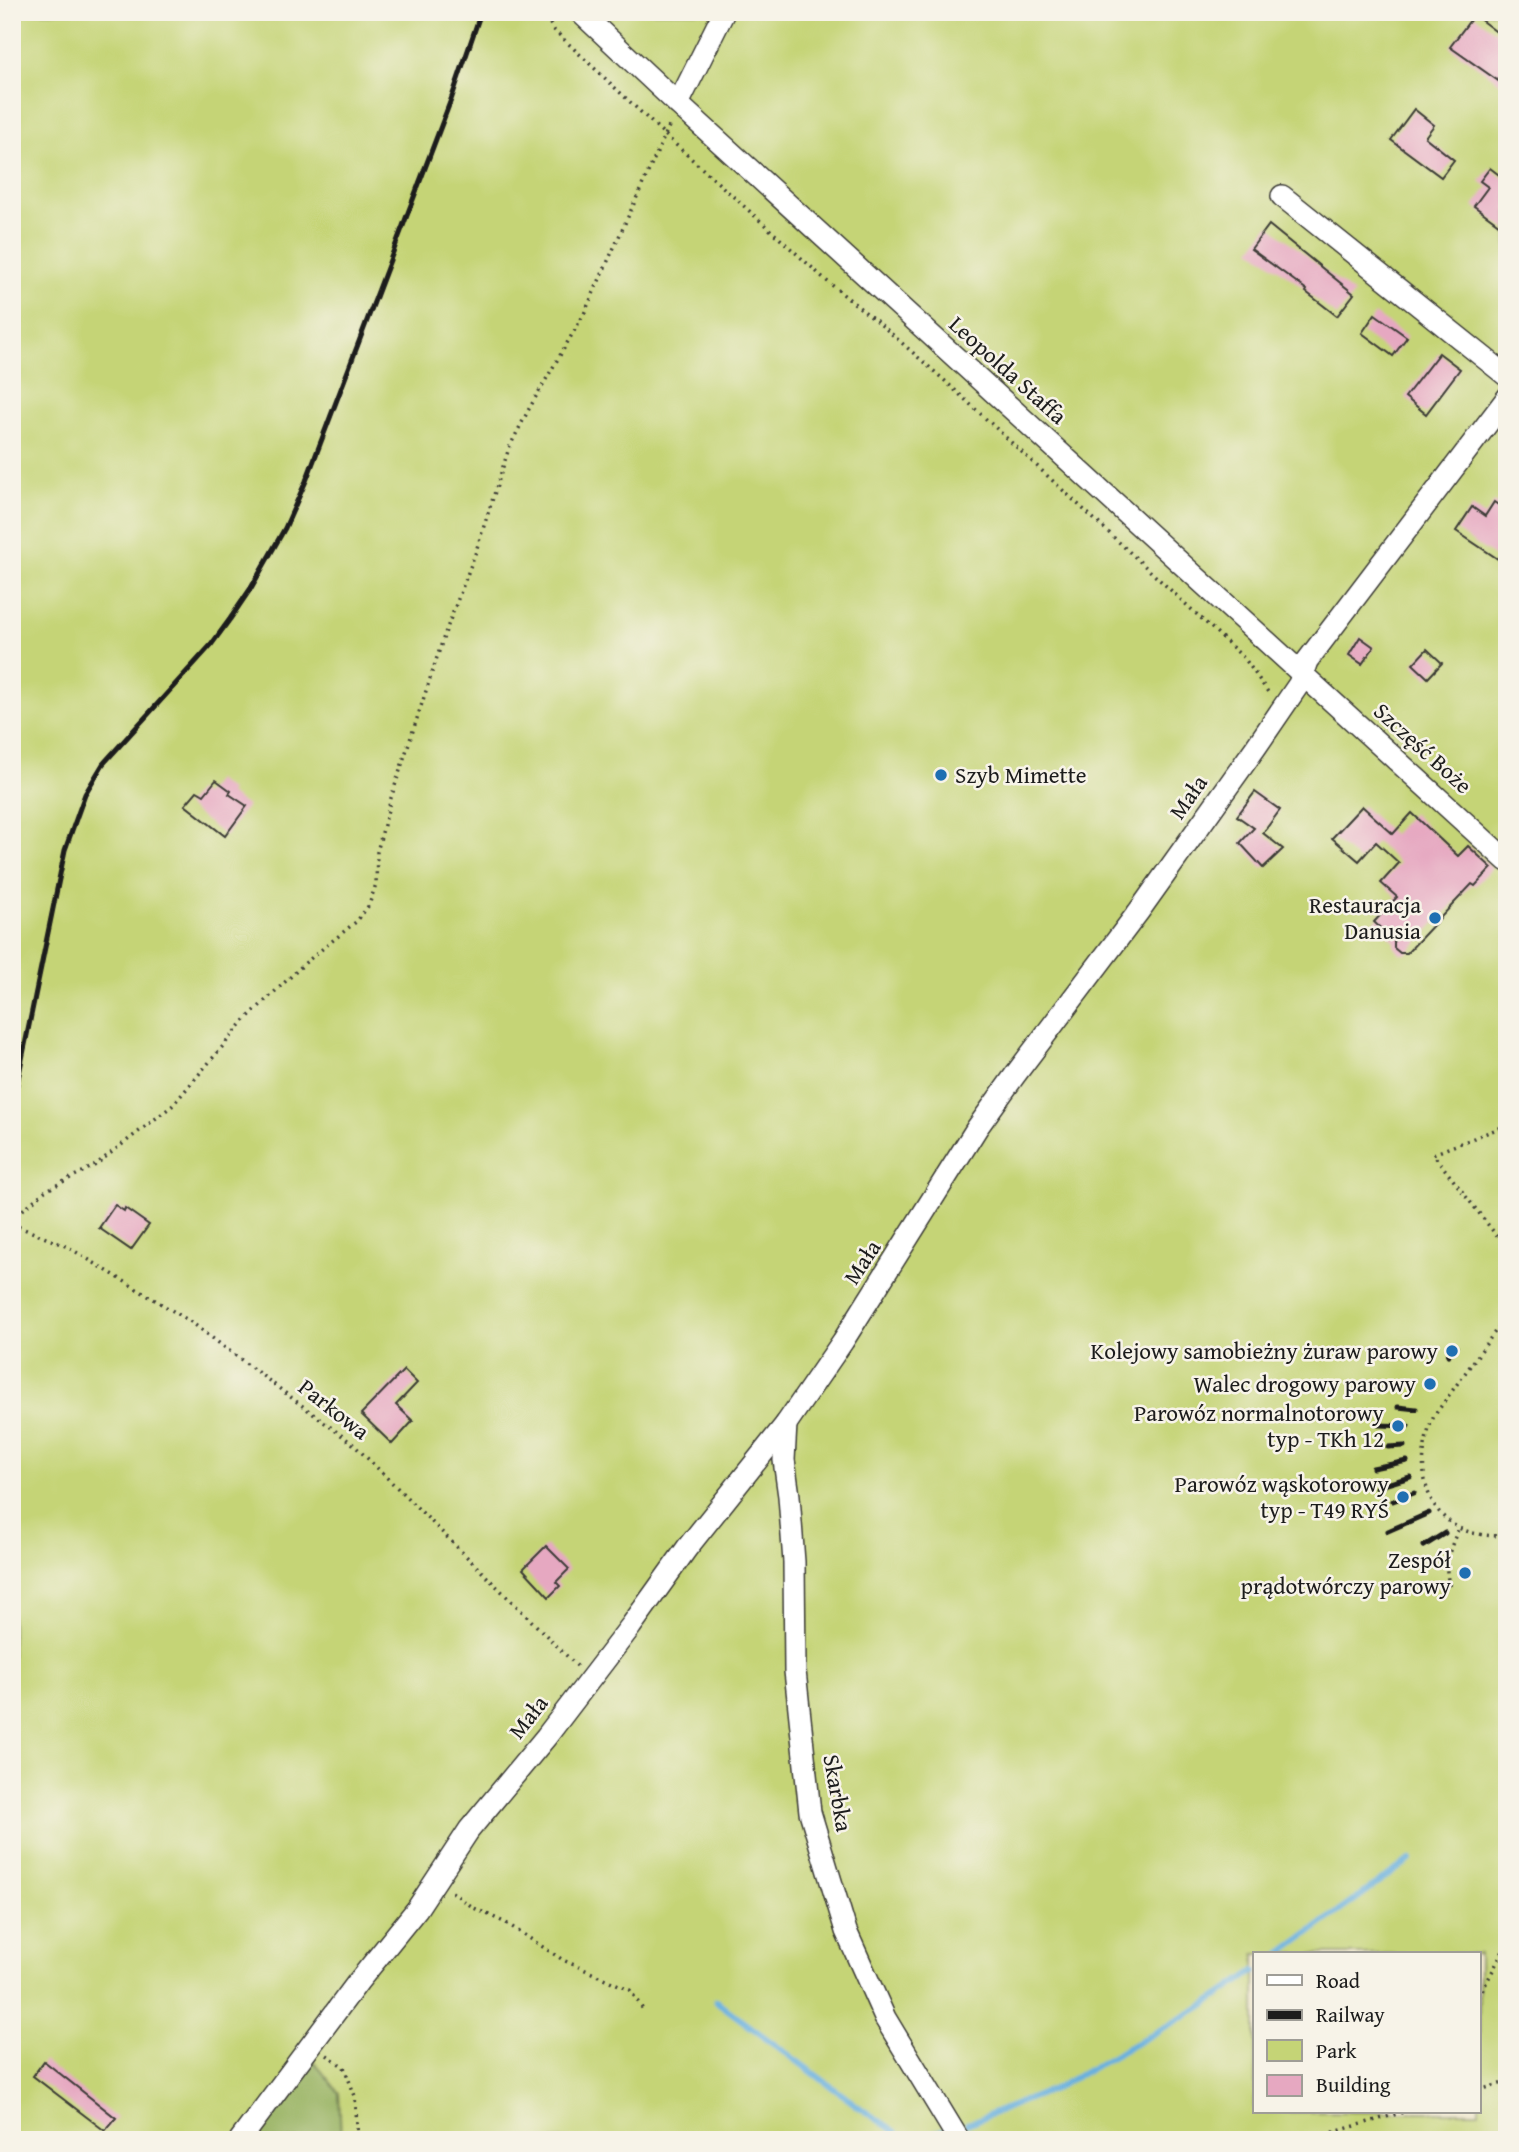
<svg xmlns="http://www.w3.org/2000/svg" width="1519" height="2152" font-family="'Gentium Book Plus',serif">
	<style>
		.green { fill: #c5d476; stroke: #707849; stroke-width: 2; fill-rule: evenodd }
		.forest { fill: #9cb667; stroke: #5c6942; stroke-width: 2 }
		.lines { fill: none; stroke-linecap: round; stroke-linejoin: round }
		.stream { stroke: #68b0df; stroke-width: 6 }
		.building { fill: #e6a8c1 }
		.street-casing { stroke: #3b3a36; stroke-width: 24 }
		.path { stroke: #3b3a36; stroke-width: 3.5; stroke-dasharray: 2 5; stroke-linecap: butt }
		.street { stroke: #fff; stroke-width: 21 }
		.rail { stroke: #1c1c1c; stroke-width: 5 }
		.poi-dot { fill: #1f6fb2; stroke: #f7f3e8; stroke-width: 2.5 }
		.labels { text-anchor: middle; stroke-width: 5; stroke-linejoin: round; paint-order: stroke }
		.street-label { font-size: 23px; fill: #1c1c1c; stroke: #f7f3e8 }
		.poi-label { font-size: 23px; fill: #1c1c1c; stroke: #f7f3e8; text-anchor: end }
	</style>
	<rect width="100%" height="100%" fill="#f7f3e8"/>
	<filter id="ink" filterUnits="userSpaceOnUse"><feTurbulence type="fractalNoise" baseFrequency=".0143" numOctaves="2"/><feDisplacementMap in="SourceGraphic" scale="14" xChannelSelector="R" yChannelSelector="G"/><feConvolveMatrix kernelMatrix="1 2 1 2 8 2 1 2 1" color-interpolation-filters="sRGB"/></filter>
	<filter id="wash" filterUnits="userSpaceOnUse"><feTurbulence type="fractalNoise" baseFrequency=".00686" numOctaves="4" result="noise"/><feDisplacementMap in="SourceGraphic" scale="28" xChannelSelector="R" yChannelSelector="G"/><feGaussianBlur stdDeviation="1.57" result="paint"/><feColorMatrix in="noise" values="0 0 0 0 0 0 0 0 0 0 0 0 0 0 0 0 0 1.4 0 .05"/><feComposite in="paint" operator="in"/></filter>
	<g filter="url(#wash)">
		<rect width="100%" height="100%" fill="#ede4c6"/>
		<!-- green -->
		<path class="green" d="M12 12H1507V2140H12ZM1255 1954H1479V2112H1255Z"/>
		<!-- forest -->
		<path class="forest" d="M312 2059 339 2093 341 2140H255Z"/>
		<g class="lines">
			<!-- stream -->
			<g class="stream">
				<path d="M1280 1954 1410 1860"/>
				<path d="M716 2001 863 2110 902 2136 920 2137 943 2130"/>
				<path d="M967 2124 1056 2088 1208 2003 1255 1971"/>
			</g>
		</g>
		<g id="blocks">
			<!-- building -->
			<g class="building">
				<path d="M1474 15 1507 40V87L1450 47Z"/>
				<path d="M1414 109 1434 125 1425 137 1454 160 1441 177 1391 140Z"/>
				<path d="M1490 168 1507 181V230L1474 206 1488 187 1480 181Z"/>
				<path d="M1269 225 1354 294 1337 316 1306 292 1307 290 1251 249Z"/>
				<path d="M1375 314 1407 337 1393 356 1362 333Z"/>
				<path d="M1439 353 1460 369 1426 414 1405 397Z"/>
				<path d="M1494 502 1507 511V552L1501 561 1456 531 1472 507 1485 516Z"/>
				<path d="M1360 637 1374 647 1362 664 1349 655Z"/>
				<path d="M1427 649 1442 663 1428 678 1413 664Z"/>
				<path d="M216 780 231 791 229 794 247 806 225 836 185 805 197 791 204 795Z"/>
				<path d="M1255 792 1280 810 1263 833 1283 849 1263 868 1240 843 1254 828 1237 816Z"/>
				<path d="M1362 806 1393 834 1412 813 1458 856 1468 846 1492 868 1475 886 1472 884 1407 953H1400L1394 948V941L1374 922 1397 897 1381 883 1399 863 1376 842 1359 861 1332 838Z"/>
				<path d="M115 1205 124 1211 125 1208 149 1225 131 1250 99 1228Z"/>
				<path d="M404 1370 417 1383 396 1405 413 1421 392 1444 361 1414Z"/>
				<path d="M546 1546 569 1569 556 1582 560 1586 549 1597 523 1569Z"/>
				<path d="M44 2061 116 2118 105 2131 33 2076Z"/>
			</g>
		</g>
	</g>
	<g filter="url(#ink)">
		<use href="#blocks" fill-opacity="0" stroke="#3b3a36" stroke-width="2"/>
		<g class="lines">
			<!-- street casing -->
			<g class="street-casing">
				<g id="street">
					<path d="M580 12 678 104 1507 861"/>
					<path d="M678 104 724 12"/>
					<path d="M1282 196 1507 376"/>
					<path d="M786 1424 784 1460 789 1496 794 1562 795 1671 810 1812 846 1931 885 2018 959 2140"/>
					<path d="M240 2140 358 1982 417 1909 469 1830 546 1737 631 1626 687 1548 786 1424 843 1341 977 1128 1015 1075 1139 911 1256 747 1299 684 1307 661 1507 398"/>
				</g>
			</g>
			<!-- path -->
			<g class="path">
				<path d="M542 12 554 30 665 135 828 282 886 329 944 380 1245 659 1268 692"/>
				<path d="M1507 1125 1433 1154 1507 1249"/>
				<path d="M12 1219 45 1191 94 1166 172 1106 245 1020 305 963 357 921 369 905 376 884 377 852 391 798 444 636 475 554 509 448 530 407 584 314 670 124"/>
				<path d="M12 1224 68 1247 191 1322 353 1444 577 1666"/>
				<path d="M1502 1241 1507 1159"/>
				<path d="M1507 1315 1434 1416C1418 1451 1417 1501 1454 1525 1469 1535 1489 1536 1507 1536"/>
				<path d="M1450 1586C1442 1565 1451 1547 1459 1527"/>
				<path d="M452 1892 474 1908 506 1923 563 1960 630 1990 644 2011"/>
				<path d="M1479 1997 1504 1949 1507 1948"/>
				<path d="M327 2055 344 2067 355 2096 358 2140"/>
				<path d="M1479 2090 1507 2082"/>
				<path d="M1306 2140 1404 2112"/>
			</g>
			<!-- street -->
			<use href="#street" class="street"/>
			<!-- rail -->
			<g class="rail">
				<path d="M12 1108 65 850 85 794 103 764 211 645 230 619 251 588 285 528 306 481 452 97 481 12"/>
				<path d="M1448 1355 1456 1347"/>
				<path d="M1398 1407 1416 1409"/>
				<path d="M1379 1425 1408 1426"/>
				<path d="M1388 1447 1404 1446"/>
				<path d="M1373 1468 1407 1461"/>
				<path d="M1377 1487 1410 1477"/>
				<path d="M1393 1501 1414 1493"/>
				<path d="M1388 1531 1429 1513"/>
				<path d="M1424 1546 1445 1533"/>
			</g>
		</g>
	</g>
	<!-- markers -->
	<g class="poi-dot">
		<circle cx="941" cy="775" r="7"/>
		<circle cx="1435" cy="918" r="7"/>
		<circle cx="1452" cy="1351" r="7"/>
		<circle cx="1430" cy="1384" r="7"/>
		<circle cx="1398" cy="1426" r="7"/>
		<circle cx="1403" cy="1497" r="7"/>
		<circle cx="1465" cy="1573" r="7"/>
	</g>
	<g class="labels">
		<!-- street labels -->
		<g class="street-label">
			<text transform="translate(1008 370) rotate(42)" y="8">Leopolda Staffa</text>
			<text transform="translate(1423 748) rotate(42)" y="8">Szczęść Boże</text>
			<text transform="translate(1188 797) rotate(-55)" y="8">Mała</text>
			<text transform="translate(862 1262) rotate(-57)" y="8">Mała</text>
			<text transform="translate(334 1409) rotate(38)" y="8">Parkowa</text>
			<text transform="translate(528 1717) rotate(-52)" y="8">Mała</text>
			<text transform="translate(838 1793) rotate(80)" y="8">Skarbka</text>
		</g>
		<!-- poi labels -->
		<g class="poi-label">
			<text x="955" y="783" text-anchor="start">Szyb Mimette</text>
			<text x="1421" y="913">Restauracja<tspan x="1421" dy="26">Danusia</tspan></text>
			<text x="1438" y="1359">Kolejowy samobieżny żuraw parowy</text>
			<text x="1416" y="1392">Walec drogowy parowy</text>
			<text x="1384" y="1421">Parowóz normalnotorowy<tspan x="1384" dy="26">typ - TKh 12</tspan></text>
			<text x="1389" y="1492">Parowóz wąskotorowy<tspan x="1389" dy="26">typ - T49 RYŚ</tspan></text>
			<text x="1451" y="1568">Zespół<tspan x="1451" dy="26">prądotwórczy parowy</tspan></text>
		</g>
	</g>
	<!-- margin -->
	<rect width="1519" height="2152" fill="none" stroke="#f7f3e8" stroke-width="42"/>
	<!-- legend -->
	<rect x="1253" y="1952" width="228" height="161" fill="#f7f3e8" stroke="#9f9d96" stroke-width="2"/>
	<rect x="1267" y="1975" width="35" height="10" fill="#ffffff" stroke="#9f9d96" stroke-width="2"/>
	<text x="1316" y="1988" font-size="21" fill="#1c1c1c">Road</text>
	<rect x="1267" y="2010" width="35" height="10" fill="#1c1c1c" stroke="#9f9d96" stroke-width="2"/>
	<text x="1316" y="2022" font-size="21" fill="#1c1c1c">Railway</text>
	<rect x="1267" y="2040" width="35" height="21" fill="#c5d476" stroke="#9f9d96" stroke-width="2"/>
	<text x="1316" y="2058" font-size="21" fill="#1c1c1c">Park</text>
	<rect x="1267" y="2075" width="35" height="21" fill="#e6a8c1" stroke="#9f9d96" stroke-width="2"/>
	<text x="1316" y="2092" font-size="21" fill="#1c1c1c">Building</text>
</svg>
